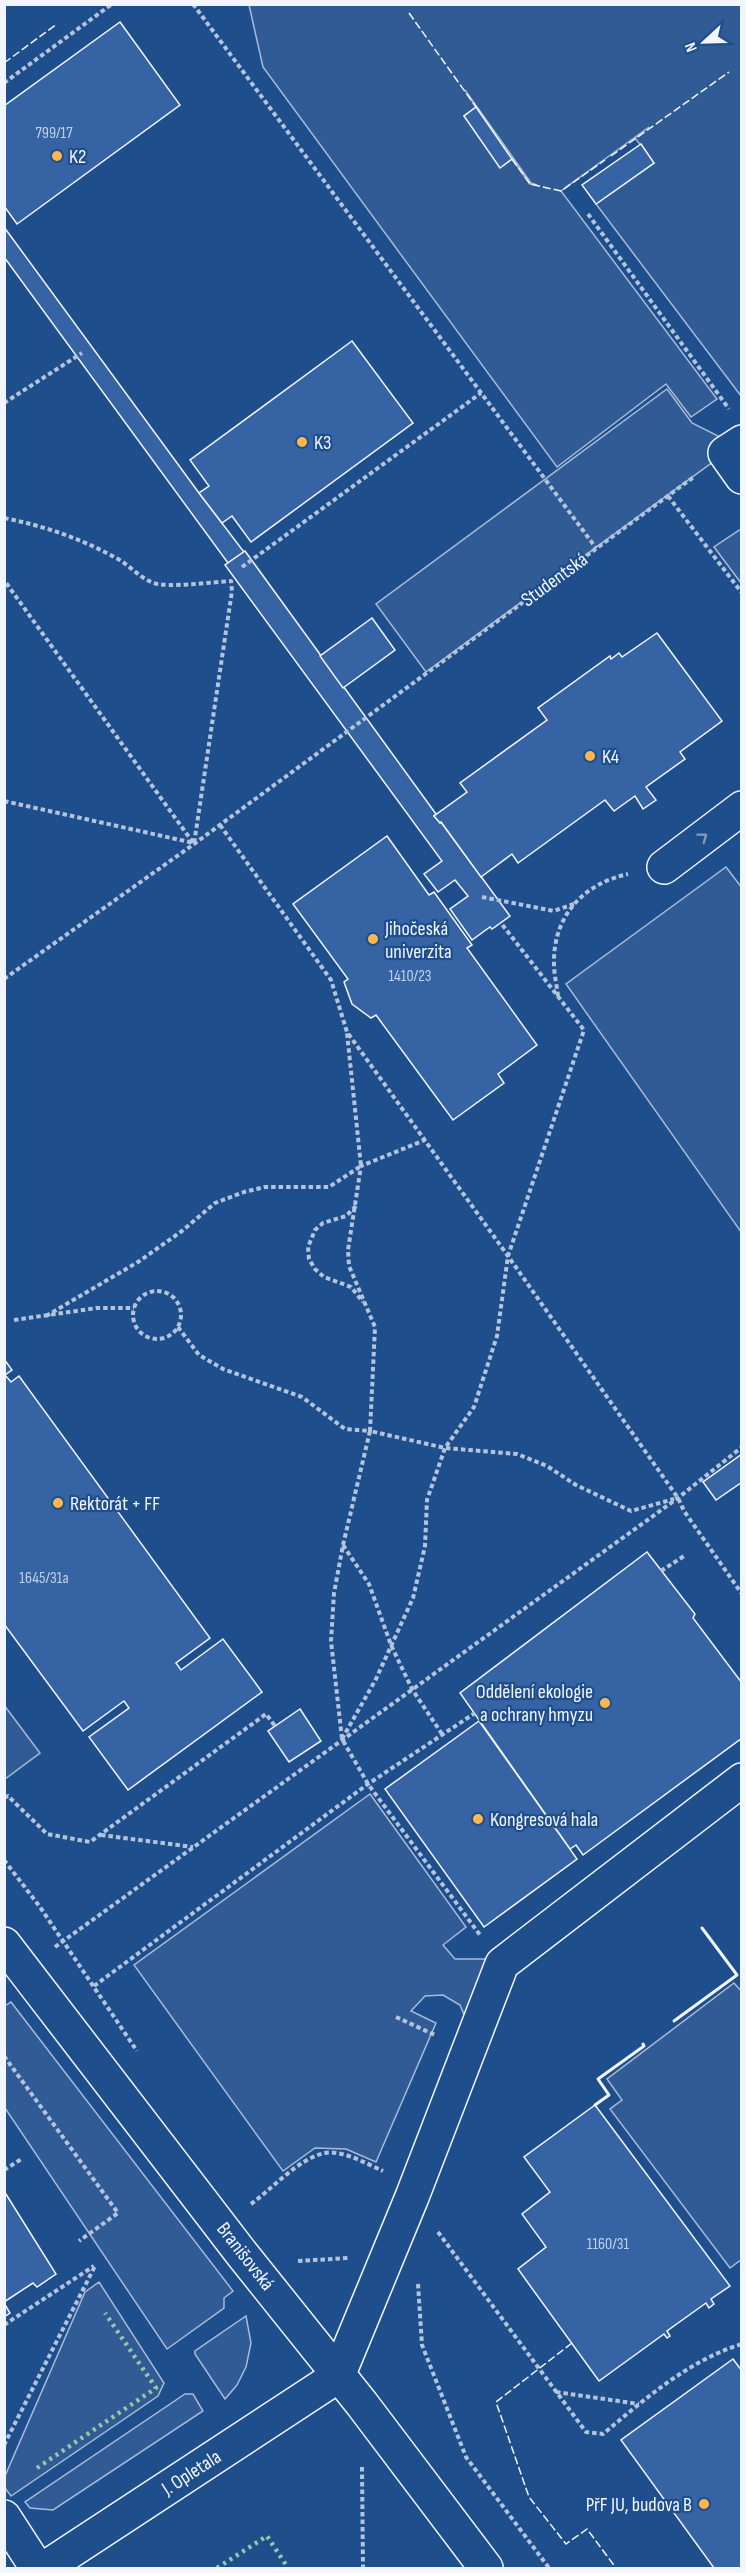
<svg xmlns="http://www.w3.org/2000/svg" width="746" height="2573" font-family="'Sofia Sans Condensed',sans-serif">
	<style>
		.built { fill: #305b95; stroke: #a8bbd7; stroke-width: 1.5; fill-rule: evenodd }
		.building { fill: #3563a3; stroke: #f2f6ff; stroke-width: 1.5 }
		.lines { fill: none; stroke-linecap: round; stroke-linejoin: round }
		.minor-casing { stroke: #f2f6ff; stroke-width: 36 }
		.path { stroke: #b3c4dc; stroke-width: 4; stroke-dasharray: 4.5 3; stroke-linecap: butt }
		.minor { stroke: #1f4e8c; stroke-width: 33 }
		.hedge { stroke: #97c8a6; stroke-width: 4.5; stroke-dasharray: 3 4.5; stroke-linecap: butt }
		.fence { stroke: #f2f6ff; stroke-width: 1.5; stroke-dasharray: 8 3; stroke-linecap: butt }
		.wall { stroke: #f2f6ff; stroke-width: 3 }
		.oneway { stroke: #7e9ac0 }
		.poi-dot { fill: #ffb74d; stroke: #1f4e8c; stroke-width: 2 }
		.labels { text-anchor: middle; stroke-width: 4.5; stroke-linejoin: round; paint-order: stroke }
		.number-label { font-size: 16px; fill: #c3d1e8 }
		.poi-label { font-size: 20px; fill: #f2f6ff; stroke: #1f4e8c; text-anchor: start }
		.street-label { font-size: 20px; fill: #f2f6ff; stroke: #1f4e8c }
	</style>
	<rect width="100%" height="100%" fill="#1f4e8c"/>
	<!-- built -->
	<g class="built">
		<path d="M249 5H741V396L596 204 654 163 635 138 649 127 561 191 717 399 691 417 666 384 557 467 263 67ZM465 90 531 183 537 185 530 184 512 159 500 167 464 116 476 107Z"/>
		<path d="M667 389 692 423 736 445 426 672 376 604Z"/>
		<path d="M741 529V583L714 547Z"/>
		<path d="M726 867 742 888 741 1232 566 984Z"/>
		<path d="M4 1705 40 1753 5 1779H4Z"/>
		<path d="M370 1794 466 1927 443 1945 455 1959H489L467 2022 460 2005 443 1995 425 1996 411 2011 436 2023 376 2162 346 2149 315 2148 283 2171 134 1965Z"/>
		<path d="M734 1983 742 1992V2259L730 2268 610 2109 622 2100 607 2079Z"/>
		<path d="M11 2002 233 2291 224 2298V2308L167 2349 5 2108V2006Z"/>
		<path d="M99 2282 164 2383 158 2396 11 2496 5 2488V2476L85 2292Z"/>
		<path d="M246 2316 251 2343 246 2367 237 2385 225 2399 195 2354V2351Z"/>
		<path d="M185 2394H193L203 2411 53 2510 30 2508 25 2502Z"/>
	</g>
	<!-- building -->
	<g class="building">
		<path d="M120 22 180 105 17 224 4 206V106Z"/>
		<path d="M476 107 512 159 500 168 464 116Z"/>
		<path d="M641 144 654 163 596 204 582 185Z"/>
		<path d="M4 227 199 493 244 552 228 563 4 257Z"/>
		<path d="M352 341 413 423 251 542 232 516 222 523 199 493 209 486 190 460Z"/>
		<path d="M245 551 436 814 434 816 440 823 441 822 510 916 492 929 490 927 472 940 450 909 468 896 455 880 438 892 424 874 442 861 225 565Z"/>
		<path d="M372 618 395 650 343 688 320 656Z"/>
		<path d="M657 633 722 721 680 752 685 759 646 787 656 800 643 809 635 796 614 811 605 800 518 863 512 854 481 877 441 822 440 823 434 816 467 792 460 783 547 720 538 708 610 656 611 659 619 653 622 657Z"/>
		<path d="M387 836 429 895 434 892 472 945 467 948 537 1045 498 1074 504 1083 453 1120 376 1015 371 1018 352 1004 344 982 348 979 293 904Z"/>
		<path d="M4 1359 12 1370 5 1375 11 1382 19 1376 210 1638 176 1663 181 1670 223 1639 262 1692 128 1790 89 1737 129 1708 124 1701 83 1731 4 1624Z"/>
		<path d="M742 1454V1482L716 1500 703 1482Z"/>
		<path d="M647 1552 695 1614 693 1618 742 1683V1738L583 1855 576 1845 570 1849 460 1693Z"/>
		<path d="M300 1709 321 1741 289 1762 268 1731Z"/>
		<path d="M479 1721 577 1859 484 1927 385 1789Z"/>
		<path d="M595 2105 730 2286 711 2299 714 2304 709 2308 706 2303 667 2331 670 2336 667 2338 664 2334 599 2381 518 2269 546 2247 522 2214 550 2192 524 2157Z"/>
		<path d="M4 2191 56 2274 37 2287 33 2283 4 2302Z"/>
		<path d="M4 2303 10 2313 4 2317Z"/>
		<path d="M733 2359 742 2371V2568H714L621 2440Z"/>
	</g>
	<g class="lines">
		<!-- minor casing -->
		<g class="minor-casing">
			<g id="minor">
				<path d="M742 442 725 453 742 477"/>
				<path d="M664 867 742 808"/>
				<path d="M4 1944 242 2254 362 2404 486 2568"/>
				<path d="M338 2376 412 2197 502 1964 742 1780"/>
				<path d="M4 2517 37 2568"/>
				<path d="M45 2568 338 2376"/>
			</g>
		</g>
		<!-- path -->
		<g class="path">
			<path d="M193 4 596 548"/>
			<path d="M4 83 112 4"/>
			<path d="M588 214 729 409"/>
			<path d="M4 403 82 353"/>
			<path d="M668 496 742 593"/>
			<path d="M4 518C44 526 80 538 116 558 130 565 139 578 154 583 165 588 215 582 231 581L232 591 194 844 4 580"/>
			<path d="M242 567 481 393"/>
			<path d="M4 801 194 843"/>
			<path d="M220 825 331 980 347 1032 508 1256 678 1498 684 1511 742 1594"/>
			<path d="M482 897 554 911 574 904"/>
			<path d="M4 979 194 844 695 476"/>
			<path d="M558 996C557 986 554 975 554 964 553 916 583 884 628 874"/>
			<path d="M356 1206 346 1216 323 1223 315 1230 308 1247 309 1259 315 1269 324 1277 351 1287 363 1302"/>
			<circle cx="157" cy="1315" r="24"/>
			<path d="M46 1316 138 1262 182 1231 215 1203 244 1192 265 1187H329L361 1166 347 1033"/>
			<path d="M14 1320 97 1308H134"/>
			<path d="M178 1327 199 1355 223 1369 302 1397 345 1429 370 1431 375 1327 349 1266 348 1250 361 1166 425 1140"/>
			<path d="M343 1545 370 1431 445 1448 517 1454 547 1466 576 1485 631 1511 674 1499"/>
			<path d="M661 1571 684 1556"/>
			<path d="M442 1734 412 1689 391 1645 369 1584 343 1545 334 1593 331 1641 342 1739 368 1784 480 1935"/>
			<path d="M342 1739 376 1679 413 1598 425 1546 427 1500 445 1448 474 1407 497 1336 508 1256 584 1030 501 923"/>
			<path d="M4 1798 8 1796 47 1834 90 1842 266 1714 275 1726"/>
			<path d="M101 1835 193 1847"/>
			<path d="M4 1860 40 1907 137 2051"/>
			<path d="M55 1947 678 1498 742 1447"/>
			<path d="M94 1986 368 1784 475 1713"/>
			<path d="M396 2017 435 2035"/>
			<path d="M4 2056 118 2213 79 2241"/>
			<path d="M4 2170 23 2158"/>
			<path d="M251 2204C272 2189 299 2158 325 2153 344 2150 367 2164 383 2171"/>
			<path d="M438 2232 586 2432 603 2434C645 2399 689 2360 742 2344"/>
			<path d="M298 2261 348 2258"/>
			<path d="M418 2284 422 2345 466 2457 549 2568"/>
			<path d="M4 2325 94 2266"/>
			<path d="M556 2392 639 2404"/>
			<path d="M4 2445 95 2266"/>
			<path d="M362 2467 363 2568"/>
		</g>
		<!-- minor -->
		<use href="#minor" class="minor"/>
		<!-- hedge -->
		<g class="hedge">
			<path d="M37 2468 156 2388 105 2313"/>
			<path d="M217 2568 267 2536 288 2568"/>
		</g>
		<!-- fence -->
		<g class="fence">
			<path d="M409 13 476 107"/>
			<path d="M4 63 57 24"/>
			<path d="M611 156 729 72"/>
			<path d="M512 159 530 184 561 191 605 160"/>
			<path d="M572 2343 496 2402 529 2497 566 2544 587 2529 616 2568"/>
		</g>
		<!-- wall -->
		<g class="wall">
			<path d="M674 2021 737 1975 702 1928"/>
			<path d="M595 2105 609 2095 598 2079 644 2046 643 2044"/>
		</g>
	</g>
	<!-- one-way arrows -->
	<defs><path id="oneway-chevron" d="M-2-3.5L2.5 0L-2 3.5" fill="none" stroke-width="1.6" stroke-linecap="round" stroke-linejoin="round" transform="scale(1.5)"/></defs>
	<use class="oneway" href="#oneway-chevron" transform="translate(703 837) rotate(-37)"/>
	<!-- markers -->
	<g class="poi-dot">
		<circle cx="57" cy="156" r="6"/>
		<circle cx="302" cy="442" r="6"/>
		<circle cx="590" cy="756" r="6"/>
		<circle cx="373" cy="939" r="6"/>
		<circle cx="58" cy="1503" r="6"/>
		<circle cx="605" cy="1703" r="6"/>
		<circle cx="478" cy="1819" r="6"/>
		<circle cx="704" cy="2504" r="6"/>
	</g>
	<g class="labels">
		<!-- number labels -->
		<g class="number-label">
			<text x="54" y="138">799/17</text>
			<text x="410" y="981">1410/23</text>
			<text x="44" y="1583">1645/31a</text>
			<text x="608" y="2249">1160/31</text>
		</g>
		<!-- poi labels -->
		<g class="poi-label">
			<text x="69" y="163">K2</text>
			<text x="314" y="449">K3</text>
			<text x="602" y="763">K4</text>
			<text x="385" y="935">Jihočeská<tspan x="385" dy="23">univerzita</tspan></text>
			<text x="70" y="1510">Rektorát + FF</text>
			<text x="593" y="1698" text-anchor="end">Oddělení ekologie<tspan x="593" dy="23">a ochrany hmyzu</tspan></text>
			<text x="490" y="1826">Kongresová hala</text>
			<text x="692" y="2511" text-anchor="end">PřF JU, budova B</text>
		</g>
		<!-- street labels -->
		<g class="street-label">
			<text transform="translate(554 579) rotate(-36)" y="7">Studentská</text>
			<text transform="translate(246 2256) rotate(52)" y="7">Branišovská</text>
			<text transform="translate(191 2472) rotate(-33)" y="7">J. Opletala</text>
		</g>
	</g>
	<!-- border -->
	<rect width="746" height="2573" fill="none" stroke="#f2f6ff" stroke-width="12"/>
	<!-- north arrow -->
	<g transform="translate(704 42) rotate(248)" stroke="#1f4e8c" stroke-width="4.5" paint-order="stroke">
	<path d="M0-4.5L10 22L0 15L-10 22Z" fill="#f2f6ff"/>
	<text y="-9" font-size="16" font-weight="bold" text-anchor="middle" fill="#f2f6ff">N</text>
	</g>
</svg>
